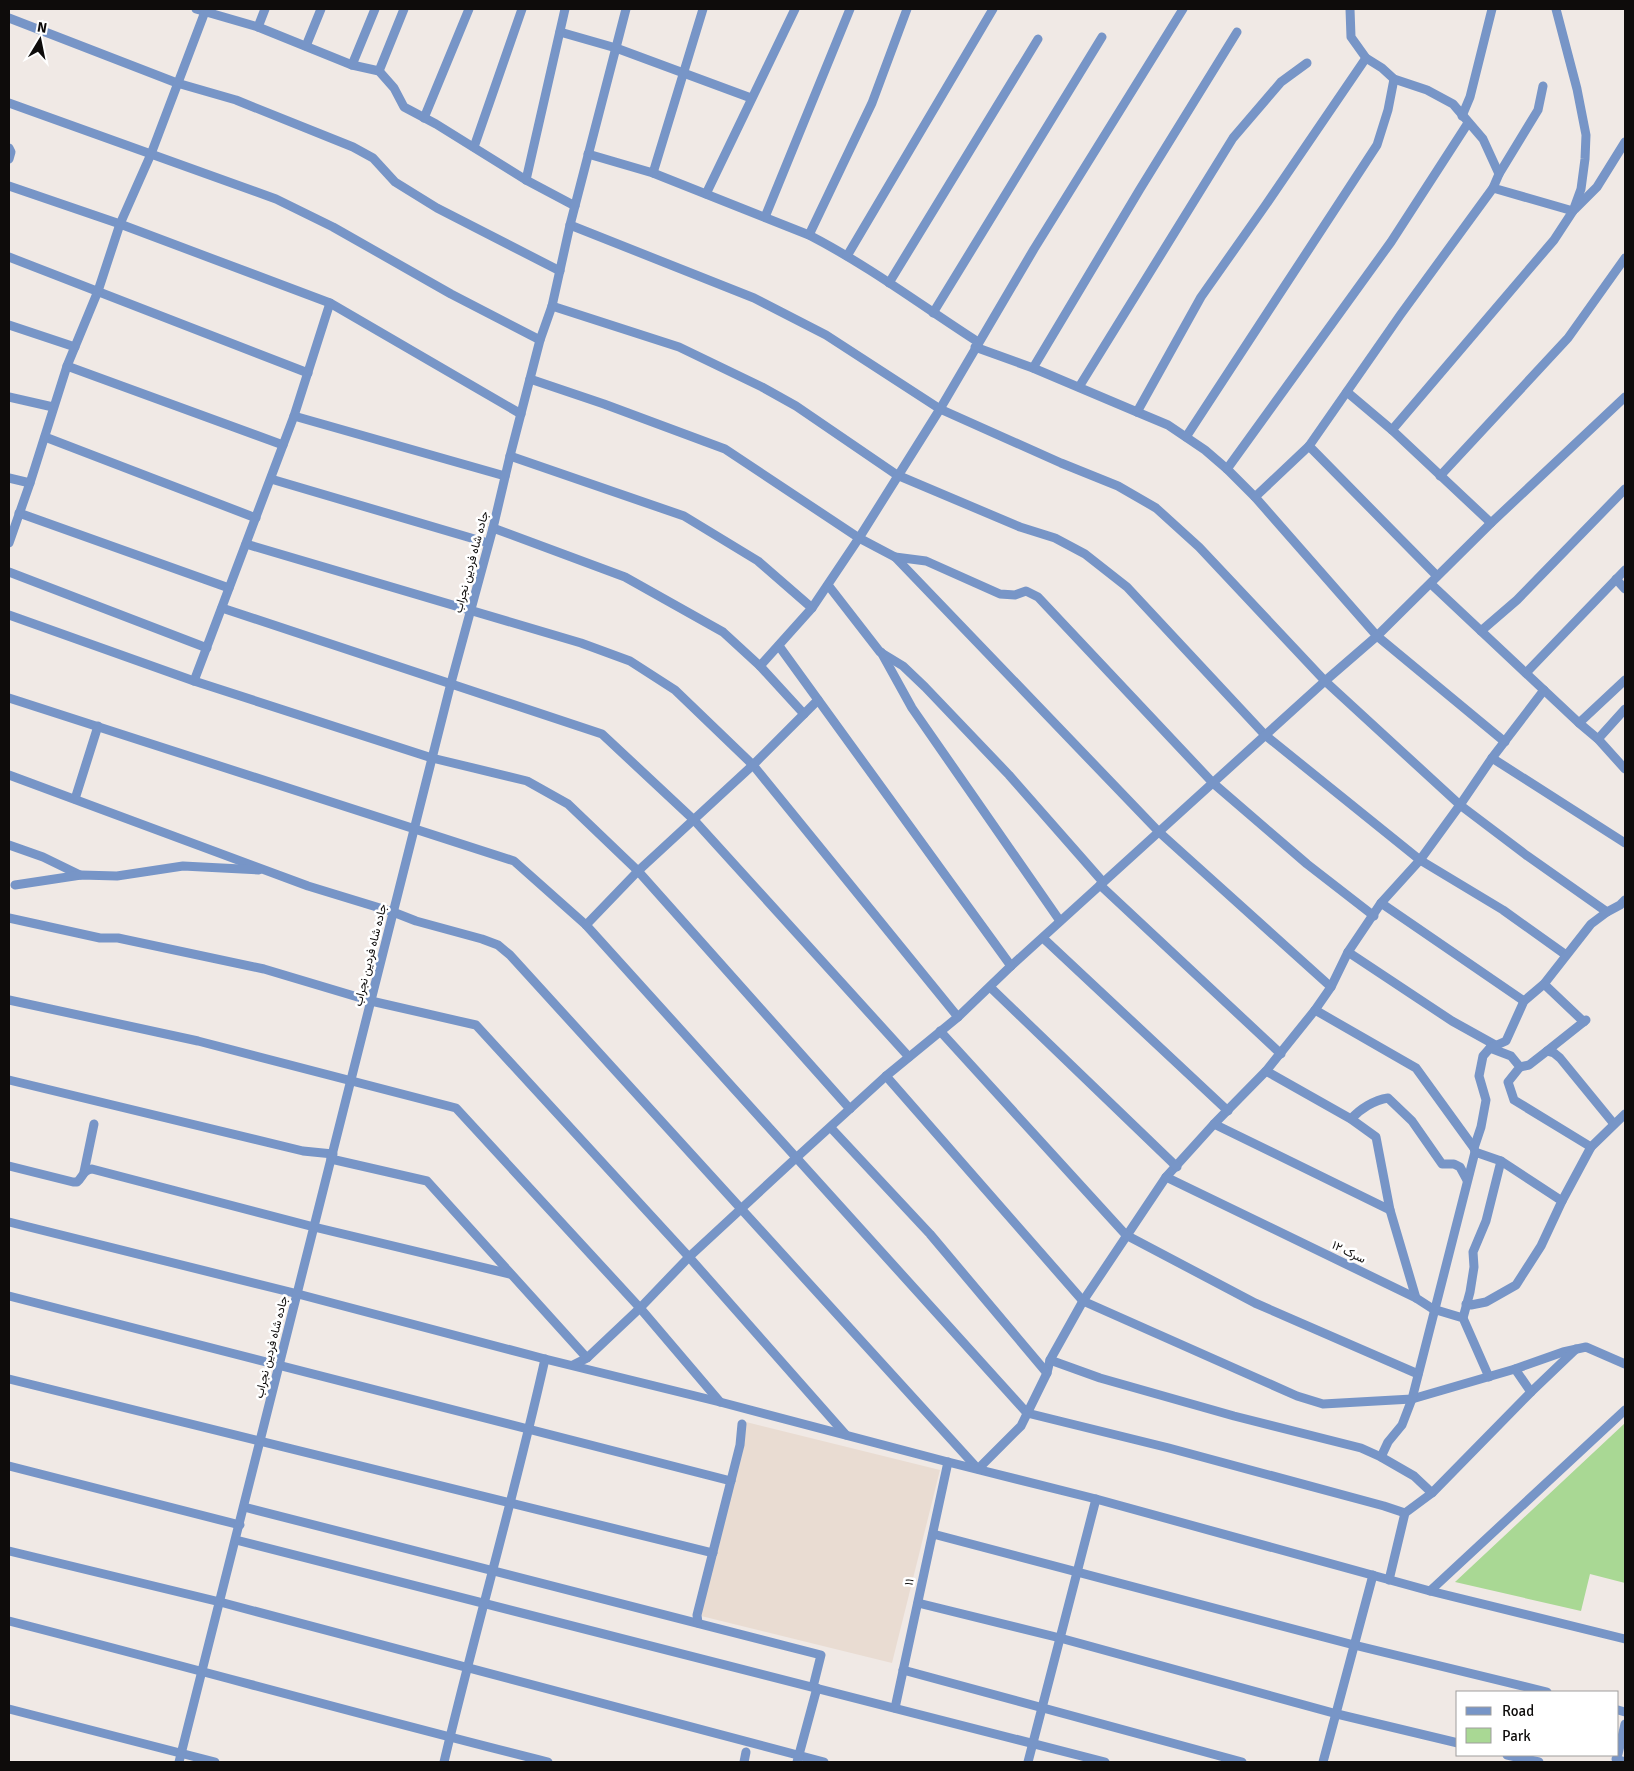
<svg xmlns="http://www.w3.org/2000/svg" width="1634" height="1771" font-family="Signika,Vazirmatn,sans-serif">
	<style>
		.built { fill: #e9dcd2 }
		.green { fill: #a9d894 }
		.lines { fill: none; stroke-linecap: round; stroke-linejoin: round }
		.minor { stroke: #7795c7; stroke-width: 9 }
		.labels { text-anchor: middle; stroke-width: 5; stroke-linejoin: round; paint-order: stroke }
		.street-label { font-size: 12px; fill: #0e0c0b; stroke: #fff }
	</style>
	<rect width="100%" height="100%" fill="#f0e9e5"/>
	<!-- built -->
	<path class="built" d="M746 1422 940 1470 892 1663 697 1615Z"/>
	<!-- green -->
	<path class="green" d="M1625 1423V1583L1590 1574 1581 1611 1455 1582Z"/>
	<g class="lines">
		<!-- minor -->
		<g class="minor">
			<path d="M196 9 258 27 352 65 379 71 394 88 404 107 436 124 526 180 575 206"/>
			<path d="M1350 9 1351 37 1366 58 1382 68 1394 79 1427 90 1453 104 1483 139 1499 174 1493 188 1573 211 1554 240 1392 430"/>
			<path d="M1556 9 1577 89 1586 135 1585 159 1581 189 1573 211"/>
			<path d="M9 18 177 83 236 100 353 147 373 158 395 182 437 208 560 271"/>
			<path d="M258 27 265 9"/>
			<path d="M560 32 616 48 751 98"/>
			<path d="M306 46 321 9"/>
			<path d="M352 65 375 9"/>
			<path d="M379 71 404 9"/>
			<path d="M9 103 276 199 333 227 451 294 540 340"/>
			<path d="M1462 116 1470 97 1492 9"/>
			<path d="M424 118 469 9"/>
			<path d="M474 147 522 9"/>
			<path d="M9 148 11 152 9 159"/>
			<path d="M588 154 653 173 809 235C869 266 922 306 978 342"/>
			<path d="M653 173 703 9"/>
			<path d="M1499 174 1538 110 1543 86"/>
			<path d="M526 180 565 9"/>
			<path d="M9 186 120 224 330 303 521 414"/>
			<path d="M706 194 795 9"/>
			<path d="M1575 209 1597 187 1625 142"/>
			<path d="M765 217 850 9"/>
			<path d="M570 225 754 298 826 335 940 409 1061 463 1118 486 1156 508 1199 547 1325 681 1460 805 1526 855 1607 912"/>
			<path d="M809 235 872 103 907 9"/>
			<path d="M847 256 993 9"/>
			<path d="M9 257 308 373"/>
			<path d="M889 283 1038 39"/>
			<path d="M552 306 679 347 762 387 796 406 897 475 1020 527 1055 538 1085 554 1127 587 1265 735 1420 860 1503 910 1566 955"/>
			<path d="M933 313 1102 37"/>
			<path d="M9 325 75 347"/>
			<path d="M975 347 1033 368 1137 412 1168 425 1205 450 1227 469 1255 497 1377 636 1505 742"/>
			<path d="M67 366 283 445"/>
			<path d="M1033 368 1140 189 1237 32"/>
			<path d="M530 379 604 404 725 449 859 538 895 557 1159 832 1331 987"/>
			<path d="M1079 387 1233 138 1281 82 1307 63"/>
			<path d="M1347 392 1392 430 1491 523"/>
			<path d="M9 397 53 407"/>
			<path d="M1137 412 1201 297 1265 206 1366 58"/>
			<path d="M294 416 505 476"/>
			<path d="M45 437 256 518"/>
			<path d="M1186 437 1377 145 1388 110 1394 79"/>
			<path d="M1309 446 1437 576"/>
			<path d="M510 456 684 516 758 561 812 608"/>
			<path d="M1227 469 1391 242 1468 123"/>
			<path d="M1440 476 1568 338 1625 258"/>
			<path d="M9 478 30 483"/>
			<path d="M271 479 488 543"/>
			<path d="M1255 497 1309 446 1401 314 1493 188"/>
			<path d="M19 513 229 588"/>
			<path d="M493 528 625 577 723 632 760 666 812 608 859 538 940 409 1034 249 1183 9"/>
			<path d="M9 543 30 483 67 366 98 291 120 224 151 154 206 9"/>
			<path d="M246 544 581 643 630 661 675 690 753 765 958 1017"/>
			<path d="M895 557 926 561 1000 594 1015 595 1026 591 1038 597 1213 783 1307 864 1374 916"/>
			<path d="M9 572 207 648"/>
			<path d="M1616 579 1625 589"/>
			<path d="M1431 584 1579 723 1598 739 1625 769"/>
			<path d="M828 585 880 652 903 666 925 687 1009 775 1103 882"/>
			<path d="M222 608 602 734 694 820 909 1057"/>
			<path d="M9 615 194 681 432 758 527 781 568 804 638 871 850 1109"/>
			<path d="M1481 631 1517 600 1625 489"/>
			<path d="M779 646 1011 966"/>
			<path d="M881 652 912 708 1060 921"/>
			<path d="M760 666 804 714"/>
			<path d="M1526 673 1625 570"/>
			<path d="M194 681 294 416 330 303"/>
			<path d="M9 698 514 861 586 925 1027 1413 1169 1448 1384 1506 1405 1513"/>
			<path d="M1579 723 1625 680"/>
			<path d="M1598 739 1625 709"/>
			<path d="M1492 758 1625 843"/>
			<path d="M9 775 308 886 393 912 416 921 482 939 498 945 510 955 978 1469 1021 1426 1047 1373 1050 1360 1083 1301 1166 1177 1214 1124 1266 1071 1315 1010 1331 987 1348 952 1381 903 1420 860 1460 805 1492 758 1544 690"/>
			<path d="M75 799 98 726"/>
			<path d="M9 845 43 857 80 875"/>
			<path d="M15 885 81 875 117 876 183 866 259 870"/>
			<path d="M1100 885 1281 1054"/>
			<path d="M1381 903 1524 1001"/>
			<path d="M9 918 100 938H118L264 969 371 1001 476 1025 689 1257 846 1435"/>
			<path d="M586 925 638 871 753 765 818 700"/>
			<path d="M1043 938 1228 1111"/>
			<path d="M1348 952 1452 1021 1497 1046"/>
			<path d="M1544 984 1584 1022"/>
			<path d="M990 987 1177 1167"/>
			<path d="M9 1000 198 1041 456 1108 640 1308 720 1402"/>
			<path d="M1315 1010 1416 1068 1474 1148"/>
			<path d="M940 1031 1126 1235 1255 1303 1418 1374"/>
			<path d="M1490 1048 1511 1056 1520 1067 1508 1082 1514 1100 1591 1147 1562 1201"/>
			<path d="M1547 1051 1586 1020"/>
			<path d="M1520 1067 1529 1065 1547 1051 1554 1053 1560 1058 1614 1124"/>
			<path d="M1266 1071 1351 1119 1376 1137 1390 1210 1416 1298"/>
			<path d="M886 1076 1083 1301 1297 1396 1323 1404 1412 1399 1515 1369 1563 1352 1586 1347 1625 1364"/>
			<path d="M9 1080 303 1151 333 1154"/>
			<path d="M1351 1119C1360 1109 1374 1100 1388 1098L1412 1121 1442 1164H1454L1460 1167 1467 1180"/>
			<path d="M1214 1124 1390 1210"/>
			<path d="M831 1128 930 1234 1047 1373"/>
			<path d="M1591 1147 1625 1114"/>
			<path d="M331 1159 427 1181 587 1358"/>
			<path d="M9 1166 73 1182H77C83 1177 83 1170 92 1169L314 1227 510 1274"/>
			<path d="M84 1172 94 1124"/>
			<path d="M1166 1177 1416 1298 1433 1309 1463 1318 1489 1377"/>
			<path d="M9 1222 298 1294 545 1359 720 1402 948 1462 1096 1499 1430 1591 1625 1639"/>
			<path d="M9 1296 731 1481"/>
			<path d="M1466 1304 1471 1305 1486 1302 1516 1285 1541 1246 1562 1201 1501 1161"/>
			<path d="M1463 1318 1470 1292 1474 1267 1473 1252 1486 1221 1501 1161 1475 1152"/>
			<path d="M1050 1360 1100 1378 1234 1416 1361 1448 1381 1457 1414 1476 1432 1493"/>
			<path d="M573 1365 587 1358 640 1308 689 1257 796 1158 886 1076 958 1017 1011 966 1325 681 1377 636 1491 523 1625 397"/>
			<path d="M9 1379 713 1553"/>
			<path d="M1531 1392 1576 1349"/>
			<path d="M1381 1457 1388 1442 1402 1425 1412 1399 1475 1152 1474 1148 1481 1127 1486 1100 1479 1076 1483 1056 1490 1048 1506 1041 1524 1001 1544 984 1591 924 1607 912 1620 905 1625 900"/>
			<path d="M9 1466 240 1525"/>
			<path d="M244 1507 821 1655 813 1687"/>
			<path d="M933 1534 1354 1645 1547 1692"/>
			<path d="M236 1540 1105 1762"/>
			<path d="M9 1551 220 1602 824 1762"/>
			<path d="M1389 1580 1405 1513 1432 1493 1531 1392 1515 1369"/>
			<path d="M1430 1591 1625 1410"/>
			<path d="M918 1603 1060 1638 1337 1714 1458 1743"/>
			<path d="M9 1621C189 1667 368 1717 548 1762"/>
			<path d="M698 1623 697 1615 740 1445 742 1424"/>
			<path d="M903 1670 1242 1762"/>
			<path d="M895 1708 948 1462"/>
			<path d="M9 1709 215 1762"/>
			<path d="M1618 1710 1625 1712"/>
			<path d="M1618 1754 1625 1724"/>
			<path d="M1507 1755 1539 1762"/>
			<path d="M1616 1759 1625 1762"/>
			<path d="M179 1762 451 683 493 528 510 456 540 340 552 306 570 225 626 9"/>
			<path d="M444 1762C476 1627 515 1494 545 1359"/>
			<path d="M744 1762 746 1752"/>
			<path d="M797 1762 817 1688"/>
			<path d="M1028 1762 1096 1499"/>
			<path d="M1323 1762 1373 1575"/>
		</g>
	</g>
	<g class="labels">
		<!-- street labels -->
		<g class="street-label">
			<text transform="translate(471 562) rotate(-75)" y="4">جاده شاه فردین نجراب</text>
			<text transform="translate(370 955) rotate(-76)" y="4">جاده شاه فردین نجراب</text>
			<text transform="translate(1349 1252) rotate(26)" y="4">سرک ۱۲</text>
			<text transform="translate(271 1347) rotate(-76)" y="4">جاده شاه فردین نجراب</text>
			<text transform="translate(909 1582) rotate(-78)" y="4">۱۱</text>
		</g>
	</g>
	<!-- border -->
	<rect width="1634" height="1771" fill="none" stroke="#0e0c0b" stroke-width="20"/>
	<!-- legend -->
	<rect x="1456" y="1691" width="162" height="65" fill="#ffffff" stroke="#9f9e9d"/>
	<rect x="1466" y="1707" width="25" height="8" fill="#7795c7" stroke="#9f9e9d"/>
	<text x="1502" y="1716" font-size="15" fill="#0e0c0b">Road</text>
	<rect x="1466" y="1728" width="25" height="15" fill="#a9d894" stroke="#9f9e9d"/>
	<text x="1502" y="1741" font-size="15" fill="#0e0c0b">Park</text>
	<!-- north arrow -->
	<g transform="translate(40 40) rotate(10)" stroke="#ffffff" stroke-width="4" paint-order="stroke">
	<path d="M0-4L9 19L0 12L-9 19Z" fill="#0e0c0b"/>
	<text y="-8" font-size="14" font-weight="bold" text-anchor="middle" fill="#0e0c0b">N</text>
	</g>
</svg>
